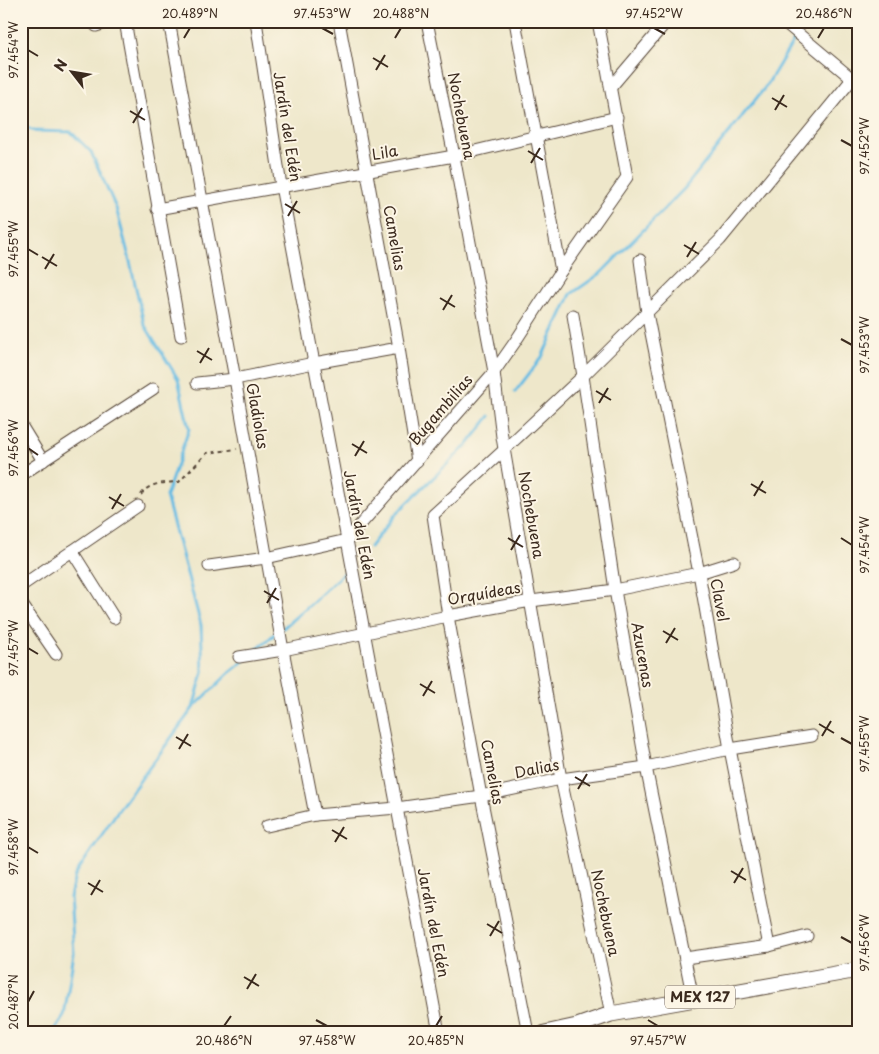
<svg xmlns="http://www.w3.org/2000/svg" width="879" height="1054" font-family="'Playpen Sans',sans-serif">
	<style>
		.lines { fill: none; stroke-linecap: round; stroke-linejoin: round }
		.stream { stroke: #66bce3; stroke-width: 3 }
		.minor-casing { stroke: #564638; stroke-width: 13 }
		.major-casing { stroke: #564638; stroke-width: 17 }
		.path { stroke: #564638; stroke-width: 2; stroke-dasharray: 4 4; stroke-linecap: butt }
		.minor { stroke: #fff; stroke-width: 11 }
		.major { stroke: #fff; stroke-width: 15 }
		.ticks { fill: none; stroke: #3b2a1e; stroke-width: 2 }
		.labels { text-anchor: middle; stroke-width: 4; stroke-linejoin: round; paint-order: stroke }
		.shield { fill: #fcf5e5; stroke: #75675a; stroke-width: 1 }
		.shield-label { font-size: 14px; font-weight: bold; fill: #3b2a1e }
		.street-label { font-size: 15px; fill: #3b2a1e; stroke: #fcf5e5 }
		.neatline { fill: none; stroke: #3b2a1e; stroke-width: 2 }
		.ticks-label { font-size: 12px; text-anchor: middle; fill: #3b2a1e }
	</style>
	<rect width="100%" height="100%" fill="#fcf5e5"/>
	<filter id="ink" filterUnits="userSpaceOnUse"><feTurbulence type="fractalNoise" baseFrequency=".02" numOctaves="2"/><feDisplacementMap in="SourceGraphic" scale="10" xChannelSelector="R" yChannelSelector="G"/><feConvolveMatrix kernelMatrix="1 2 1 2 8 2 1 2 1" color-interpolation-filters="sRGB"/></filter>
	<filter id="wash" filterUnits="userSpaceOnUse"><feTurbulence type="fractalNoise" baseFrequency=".0096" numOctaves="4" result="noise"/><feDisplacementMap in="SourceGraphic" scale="20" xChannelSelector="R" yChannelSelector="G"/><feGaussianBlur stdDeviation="1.12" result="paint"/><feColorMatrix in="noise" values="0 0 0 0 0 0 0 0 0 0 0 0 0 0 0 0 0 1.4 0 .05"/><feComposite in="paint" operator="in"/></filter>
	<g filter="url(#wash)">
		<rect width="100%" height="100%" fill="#eee7ca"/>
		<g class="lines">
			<!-- stream -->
			<g class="stream">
				<path d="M21 125 34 131 71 132 91 152 116 208 129 257 144 324 178 379 189 429 166 496 201 625 203 672 193 708"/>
				<path d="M515 392 542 357 571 294 601 273 684 189 767 85 794 40"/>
				<path d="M370 547 396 514 469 443 490 416"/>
				<path d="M283 628 314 601 347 570"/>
				<path d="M256 650 276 633"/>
				<path d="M53 1033 64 1016 74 953 70 897 75 875 119 809 193 708 229 673 244 661"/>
			</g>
		</g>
	</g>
	<g filter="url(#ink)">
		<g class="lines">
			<!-- minor casing -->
			<g class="minor-casing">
				<g id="minor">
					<path d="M125 21 181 336"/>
					<path d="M169 21 235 379 283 650 315 815"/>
					<path d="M256 21 281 186 439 1033"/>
					<path d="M339 21 399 348 417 461"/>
					<path d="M427 21 454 156 494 372 502 437 561 779 611 1014"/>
					<path d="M515 21 561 271"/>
					<path d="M783 21 856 82"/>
					<path d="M96 26 112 21"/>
					<path d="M611 87 667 21"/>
					<path d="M157 209 454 156 617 117"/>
					<path d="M640 260 647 313 699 573 730 749 769 946"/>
					<path d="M573 315 583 376 615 590 646 767 693 999"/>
					<path d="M197 383 235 379 314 363 399 348"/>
					<path d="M21 425 43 461"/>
					<path d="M21 475 153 389"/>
					<path d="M72 551 114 618"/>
					<path d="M209 566 266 558 347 540 494 372 515 342 561 271 627 177 598 21"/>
					<path d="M21 586 138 506"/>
					<path d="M21 603 56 654"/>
					<path d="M239 657 283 650 448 616 531 601 615 590 699 573 734 562"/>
					<path d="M267 826 315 815 397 808 481 796 561 779 646 767 730 749 812 736"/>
					<path d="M685 958 769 946 807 936"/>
					<path d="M21 1028 25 1033"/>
					<path d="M528 1033 481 796 448 616 433 515 504 450 583 376 720 240 858 72"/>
				</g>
			</g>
			<!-- major casing -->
			<g class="major-casing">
				<path id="major" d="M545 1033 577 1026 611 1014 858 970"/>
			</g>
			<!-- path -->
			<path class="path" d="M141 495C149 482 165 483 179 482L207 453 237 449"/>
			<!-- minor -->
			<use href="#minor" class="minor"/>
			<!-- major -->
			<use href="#major" class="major"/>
		</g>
	</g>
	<!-- ticks -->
	<path class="ticks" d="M322 28 333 34M654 28 665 34M184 38 190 28M395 38 401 28M818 38 824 28M28 50 38 56M373 58 388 67M376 70 385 55M772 98 787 107M775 110 784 95M130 111 145 120M133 123 142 108M841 140 852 146M528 151 543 160M531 163 540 148M285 204 300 213M288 216 297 201M684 245 699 254M28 249 38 255M42 257 57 266M687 257 696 242M45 269 54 254M440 298 455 307M443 310 452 295M841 339 852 345M197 351 212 360M200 363 209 348M596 391 611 400M599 403 608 388M352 444 367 453M28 448 38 455M355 456 364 441M751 484 766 493M754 496 763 481M109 497 124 506M112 509 121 494M508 538 523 547M841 538 852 545M511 550 520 535M264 591 279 600M267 603 276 588M663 631 678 640M666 643 675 628M28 648 38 654M420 684 435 693M423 696 432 681M819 724 834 733M822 736 831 721M176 737 191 746M841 738 852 744M179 749 188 734M575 777 590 786M578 789 587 774M332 830 347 839M335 842 344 827M28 847 38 853M731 871 746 880M88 883 103 892M734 883 743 868M91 895 100 880M487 924 502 933M490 936 499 921M841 937 852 943M244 977 259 986M247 989 256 974M28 1002 34 991M316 1020 327 1026M648 1020 658 1026M224 1026 231 1016M436 1026 442 1016"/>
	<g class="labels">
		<!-- shield labels -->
		<rect class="shield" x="665" y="985.5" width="70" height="23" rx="4"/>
		<g class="shield-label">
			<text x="700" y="1002">MEX 127</text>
		</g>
		<!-- street labels -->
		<g class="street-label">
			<text transform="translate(461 116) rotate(79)" y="5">Nochebuena</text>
			<text transform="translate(287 127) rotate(81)" y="5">Jardín del Edén</text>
			<text transform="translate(385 153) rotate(-10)" y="5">Lila</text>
			<text transform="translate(394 238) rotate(80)" y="5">Camelias</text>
			<text transform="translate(441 410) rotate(-49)" y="5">Bugambilias</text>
			<text transform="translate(257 416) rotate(80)" y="5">Gladiolas</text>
			<text transform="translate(531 515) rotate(80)" y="5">Nochebuena</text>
			<text transform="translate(359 525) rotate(79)" y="5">Jardín del Edén</text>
			<text transform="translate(484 594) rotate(-10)" y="5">Orquídeas</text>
			<text transform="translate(719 600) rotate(80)" y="5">Clavel</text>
			<text transform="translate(642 655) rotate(80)" y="5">Azucenas</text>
			<text transform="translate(537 769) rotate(-11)" y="5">Dalias</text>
			<text transform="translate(492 772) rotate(79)" y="5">Camelias</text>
			<text transform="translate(605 913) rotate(78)" y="5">Nochebuena</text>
			<text transform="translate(433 923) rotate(79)" y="5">Jardín del Edén</text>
		</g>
	</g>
	<!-- margin -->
	<rect width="879" height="1054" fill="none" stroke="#fcf5e5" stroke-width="55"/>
	<!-- north arrow -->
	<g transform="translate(72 72) rotate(301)" stroke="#fcf5e5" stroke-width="4" paint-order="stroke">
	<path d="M0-4L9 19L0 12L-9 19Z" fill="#3b2a1e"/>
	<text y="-8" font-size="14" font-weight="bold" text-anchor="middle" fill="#3b2a1e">N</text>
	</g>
	<rect x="28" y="28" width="824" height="998" class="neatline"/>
	<g class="ticks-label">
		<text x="190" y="18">20.489°N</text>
		<text x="322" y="18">97.453°W</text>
		<text x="401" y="18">20.488°N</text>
		<text x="654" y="18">97.452°W</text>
		<text x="824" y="18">20.486°N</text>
		<text transform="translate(14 50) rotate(-90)" y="4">97.454°W</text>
		<text transform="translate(865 146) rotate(-90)" y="4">97.452°W</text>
		<text transform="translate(14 249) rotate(-90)" y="4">97.455°W</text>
		<text transform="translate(865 345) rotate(-90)" y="4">97.453°W</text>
		<text transform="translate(14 448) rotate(-90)" y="4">97.456°W</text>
		<text transform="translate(865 545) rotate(-90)" y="4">97.454°W</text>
		<text transform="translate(14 648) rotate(-90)" y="4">97.457°W</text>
		<text transform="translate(865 744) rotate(-90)" y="4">97.455°W</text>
		<text transform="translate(14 847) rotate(-90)" y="4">97.458°W</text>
		<text transform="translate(865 943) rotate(-90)" y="4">97.456°W</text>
		<text transform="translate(14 1002) rotate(-90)" y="4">20.487°N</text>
		<text x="224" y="1045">20.486°N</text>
		<text x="327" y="1045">97.458°W</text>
		<text x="436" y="1045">20.485°N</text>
		<text x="658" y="1045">97.457°W</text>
	</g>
</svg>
